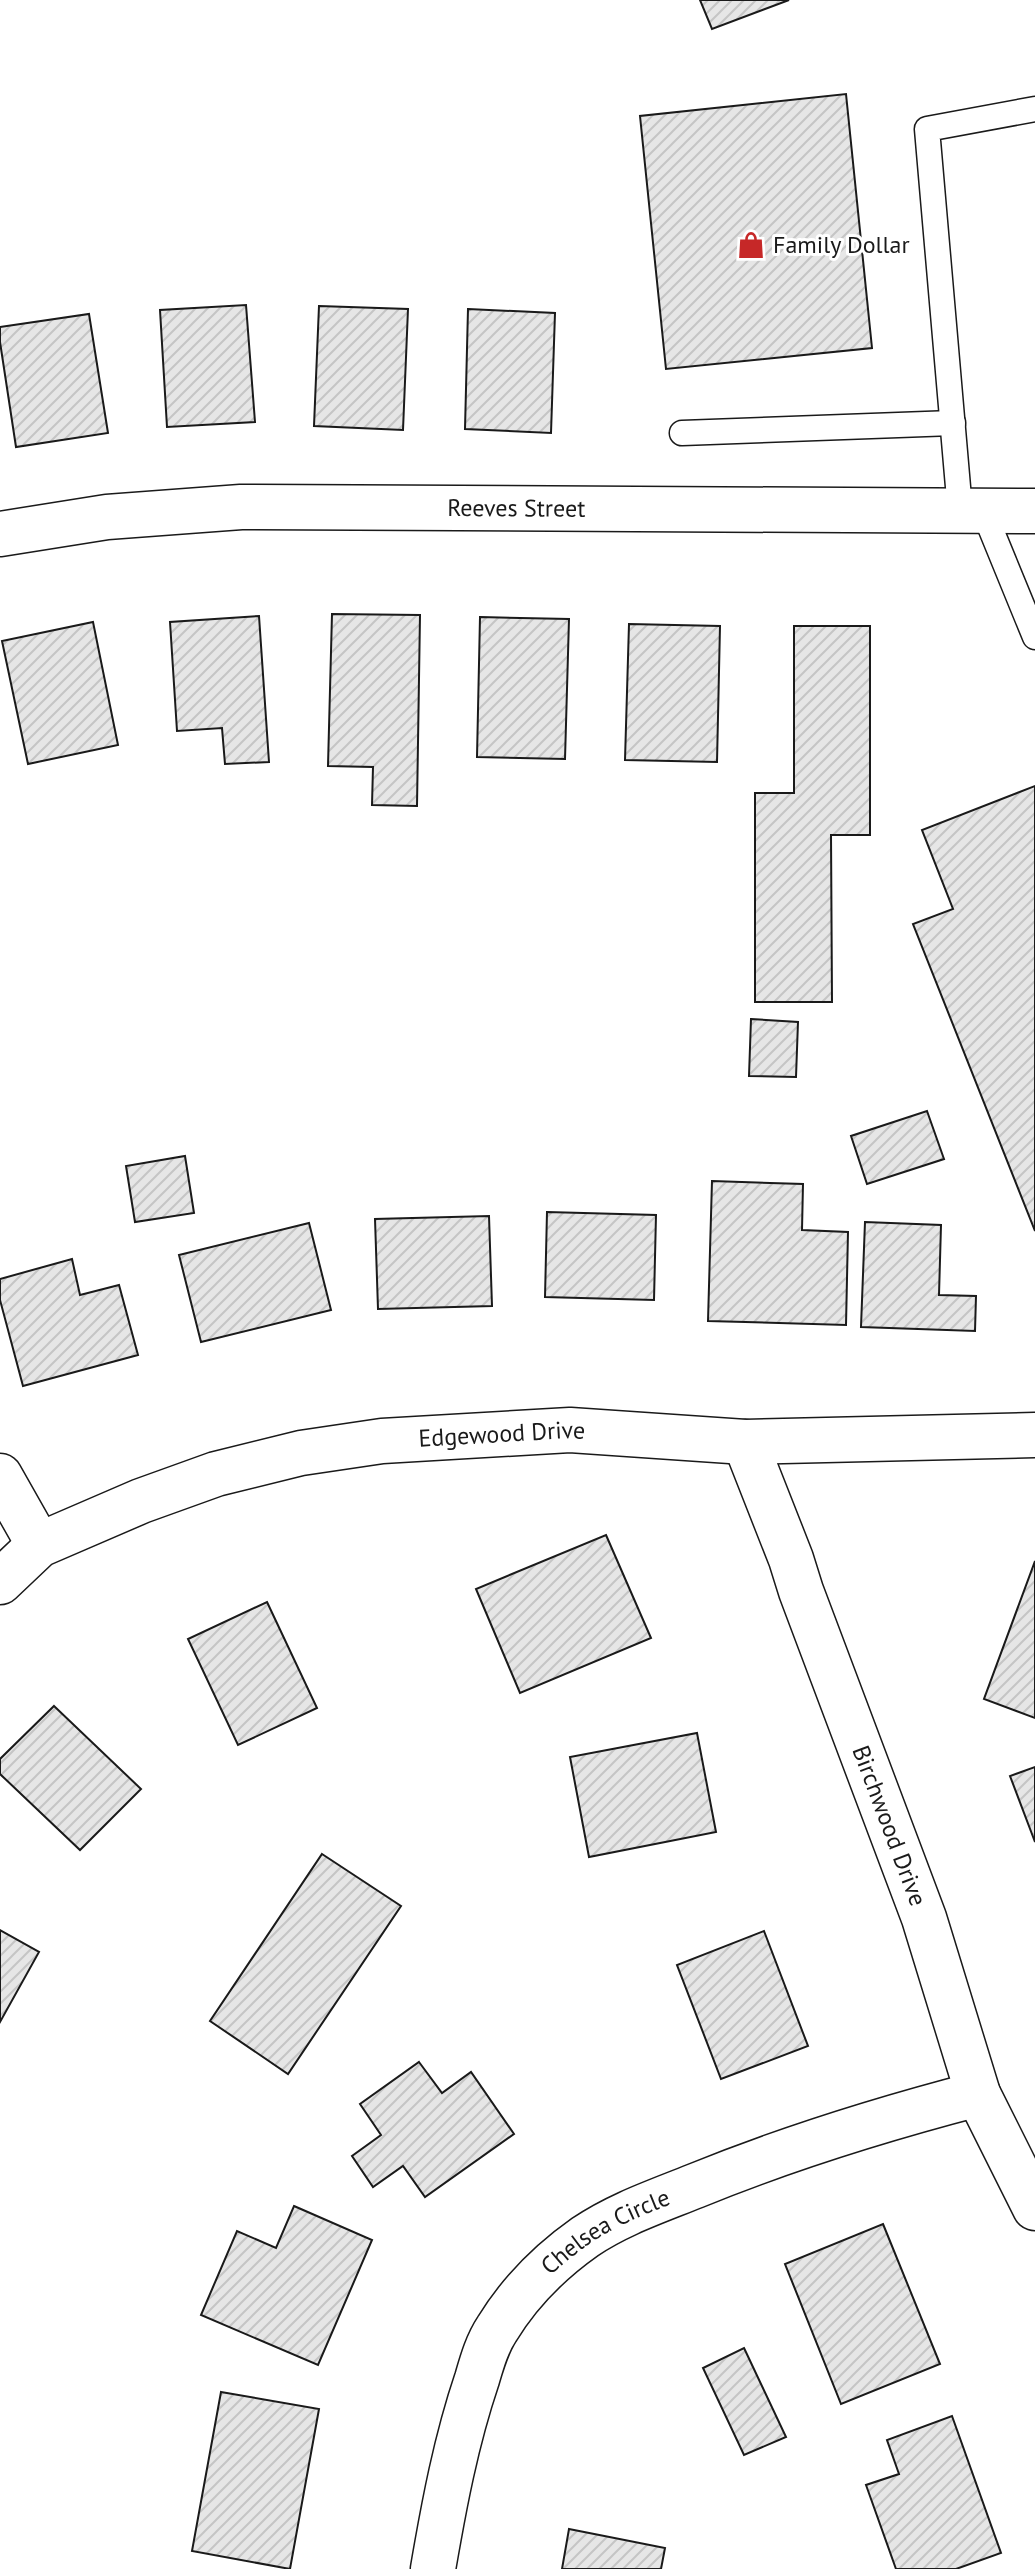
<svg xmlns="http://www.w3.org/2000/svg" width="1035" height="2569" font-family="'PT Sans',sans-serif">
	<style>
		.building { fill: url(#building-hatch); stroke: #1a1a1a; stroke-width: 2 }
		.lines { fill: none; stroke-linecap: round; stroke-linejoin: round }
		.lane-casing { stroke: #1a1a1a; stroke-width: 27 }
		.street-casing { stroke: #1a1a1a; stroke-width: 47 }
		.lane { stroke: #fff; stroke-width: 24 }
		.street { stroke: #fff; stroke-width: 44 }
		.labels { text-anchor: middle; stroke-width: 6; stroke-linejoin: round; paint-order: stroke }
		.poi-label { font-size: 24px; fill: #1a1a1a; stroke: #fff; text-anchor: start }
		.street-label { font-size: 24px; fill: #1a1a1a; stroke: #fff }
	</style>
	<defs>
		<pattern id="building-hatch" width="6" height="6" patternUnits="userSpaceOnUse" patternTransform="scale(2)"><rect width="6" height="6" fill="#e6e6e6"/><path d="M-1 1l2-2M0 6l6-6M5 7l2-2" fill="none" stroke="#c5c5c5"/></pattern>
	</defs>
	<rect width="100%" height="100%" fill="#fff"/>
	<!-- building -->
	<g class="building">
		<path d="M700 0H789L712 29Z"/>
		<path d="M846 94 872 348 666 369 640 116Z"/>
		<path d="M246 305 255 422 167 427 160 310Z"/>
		<path d="M319 306 408 309 403 430 314 426Z"/>
		<path d="M468 309 555 313 551 433 465 429Z"/>
		<path d="M89 314 108 433 16 447 0 342V327Z"/>
		<path d="M332 614 420 615 417 806 372 805 373 767 328 766Z"/>
		<path d="M259 616 269 762 225 764 222 728 177 731 170 622Z"/>
		<path d="M480 617 569 619 565 759 477 757Z"/>
		<path d="M93 622 118 745 28 764 2 641Z"/>
		<path d="M629 624 720 626 717 762 625 760Z"/>
		<path d="M794 626H870V835H831L832 1002H755V793H794Z"/>
		<path d="M1035 786V1231L913 924 953 909 922 830Z"/>
		<path d="M751 1019 798 1022 796 1077 749 1076Z"/>
		<path d="M927 1111 944 1159 867 1184 851 1136Z"/>
		<path d="M185 1156 194 1213 135 1222 126 1166Z"/>
		<path d="M712 1181 803 1184 802 1230 848 1232 846 1325 708 1321Z"/>
		<path d="M547 1212 656 1215 654 1300 545 1297Z"/>
		<path d="M489 1216 492 1306 378 1309 375 1219Z"/>
		<path d="M865 1222 941 1225 939 1295 976 1296 975 1331 861 1327Z"/>
		<path d="M309 1223 331 1310 201 1342 179 1255Z"/>
		<path d="M72 1259 80 1295 119 1285 138 1355 23 1386 0 1300V1279Z"/>
		<path d="M606 1535 651 1638 520 1693 476 1589Z"/>
		<path d="M1035 1561V1718L984 1699Z"/>
		<path d="M267 1602 317 1708 238 1745 188 1639Z"/>
		<path d="M54 1706 141 1789 80 1850 0 1774V1759Z"/>
		<path d="M697 1733 716 1832 589 1857 570 1757Z"/>
		<path d="M1035 1767V1842L1010 1776Z"/>
		<path d="M322 1854 401 1906 288 2074 210 2021Z"/>
		<path d="M0 1930 39 1952 0 2022Z"/>
		<path d="M764 1931 808 2046 721 2079 677 1965Z"/>
		<path d="M419 2062 442 2093 471 2072 514 2134 425 2197 403 2166 373 2187 352 2156 381 2135 360 2104Z"/>
		<path d="M294 2206 372 2240 318 2365 201 2315 237 2231 276 2248Z"/>
		<path d="M883 2224 940 2364 841 2404 785 2264Z"/>
		<path d="M744 2348 786 2437 744 2455 703 2368Z"/>
		<path d="M221 2392 319 2409 290 2569 192 2551Z"/>
		<path d="M952 2416 1001 2553 956 2569H896L866 2485 899 2474 887 2440Z"/>
		<path d="M569 2529 665 2548 661 2569H562Z"/>
	</g>
	<g class="lines">
		<!-- lane casing -->
		<g class="lane-casing">
			<g id="lane">
				<path d="M682 433 953 423"/>
				<path d="M960 510 927 129 1035 109"/>
				<path d="M983 510 1035 637"/>
			</g>
		</g>
		<!-- street casing -->
		<g class="street-casing">
			<g id="street">
				<path id="s1" d="M0 534 107 517 241 507 1035 511"/>
				<path id="s2" d="M745 1442 791 1559 801 1591 924 1918 978 2094 1035 2208"/>
				<path d="M0 1476 39 1545"/>
				<path id="s3" d="M0 1582 39 1545 141 1501 216 1474 301 1453 382 1441 570 1430 745 1442 1035 1435"/>
				<path id="s4" d="M433 2569C444 2505 456 2441 477 2379 482 2362 487 2344 497 2329 519 2293 551 2261 585 2237 619 2214 658 2201 695 2186 788 2148 882 2119 978 2094"/>
			</g>
		</g>
		<!-- lane -->
		<use href="#lane" class="lane"/>
		<!-- street -->
		<use href="#street" class="street"/>
	</g>
	<!-- icons -->
	<defs>
		<g id="shop-bare" transform="scale(2.16)"><path d="M-5-2.5h2.3a2.7 3.5 0 0 1 5.4 0H5L5.5 6h-11ZM-1.5-2.5h3a1.5 2.3 0 0 0-3 0Z" fill="#c62828" stroke="#fff" stroke-width="2.5" paint-order="stroke"/></g>
	</defs>
	<g fill-rule="evenodd">
		<use href="#shop-bare" x="751" y="245"/>
	</g>
	<g class="labels">
		<!-- poi labels -->
		<g class="poi-label">
			<text x="773" y="253">Family Dollar</text>
		</g>
		<!-- street labels -->
		<g class="street-label">
			<text dy="8" stroke="none"><textPath href="#s1" startOffset="518">Reeves Street</textPath></text>
			<text dy="8" stroke="none"><textPath href="#s3" startOffset="534">Edgewood Drive</textPath></text>
			<text dy="8" stroke="none"><textPath href="#s2" startOffset="410">Birchwood Drive</textPath></text>
			<text dy="8" stroke="none"><textPath href="#s4" startOffset="398">Chelsea Circle</textPath></text>
		</g>
	</g>
</svg>
